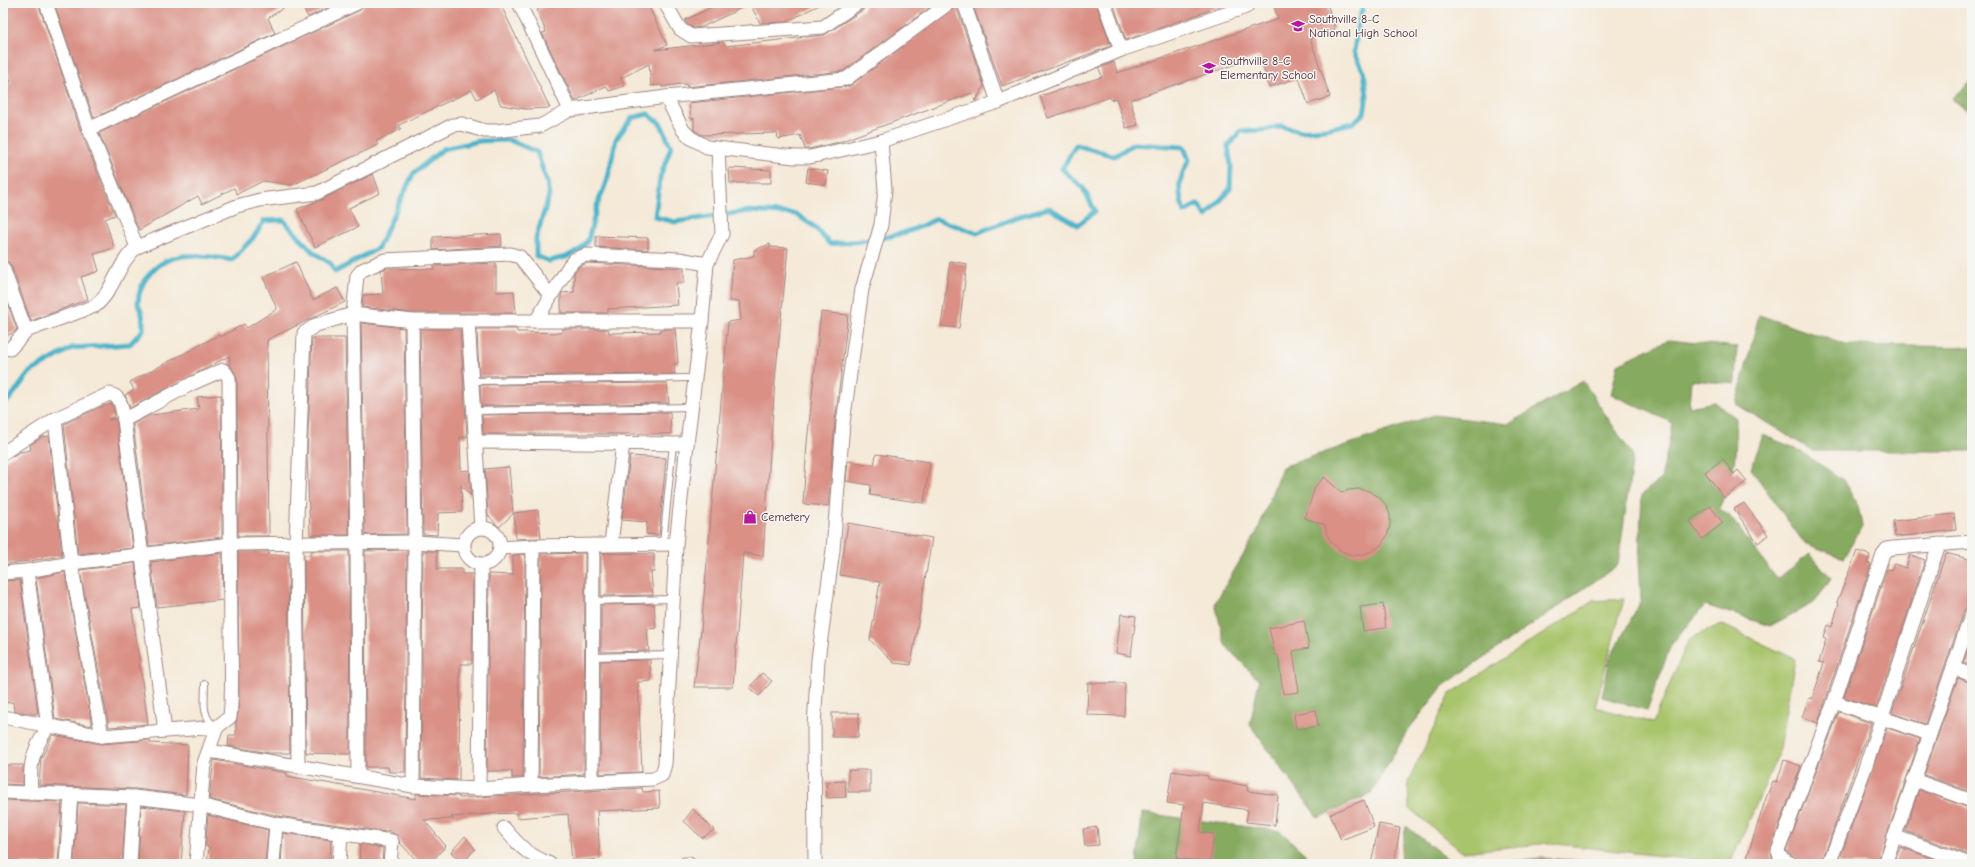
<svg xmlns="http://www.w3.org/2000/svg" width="1975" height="867" font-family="'Comic Neue',sans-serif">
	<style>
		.green { fill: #a9c56c; stroke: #7a724c }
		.forest { fill: #86aa60; stroke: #686446 }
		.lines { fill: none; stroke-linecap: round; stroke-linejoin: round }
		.stream { stroke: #4ab3c9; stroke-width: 5 }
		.building { fill: #da9085 }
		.lane-casing { stroke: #a08481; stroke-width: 8 }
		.street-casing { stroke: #a08481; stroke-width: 15 }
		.lane { stroke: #fff; stroke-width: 6 }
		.street { stroke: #fff; stroke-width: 13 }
		.labels { text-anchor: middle; stroke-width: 3; stroke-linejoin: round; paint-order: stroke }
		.poi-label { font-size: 12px; fill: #4a1f2b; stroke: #f6f6f2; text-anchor: start }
	</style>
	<rect width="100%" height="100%" fill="#f6f6f2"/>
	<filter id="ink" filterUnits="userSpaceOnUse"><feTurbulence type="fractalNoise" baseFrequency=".025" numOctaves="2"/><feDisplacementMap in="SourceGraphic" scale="8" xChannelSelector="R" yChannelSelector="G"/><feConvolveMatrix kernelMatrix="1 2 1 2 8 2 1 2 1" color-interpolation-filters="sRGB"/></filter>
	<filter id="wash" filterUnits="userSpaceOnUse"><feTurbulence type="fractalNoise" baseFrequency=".012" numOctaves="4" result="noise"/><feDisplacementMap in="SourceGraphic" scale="16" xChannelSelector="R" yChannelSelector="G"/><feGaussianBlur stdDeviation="0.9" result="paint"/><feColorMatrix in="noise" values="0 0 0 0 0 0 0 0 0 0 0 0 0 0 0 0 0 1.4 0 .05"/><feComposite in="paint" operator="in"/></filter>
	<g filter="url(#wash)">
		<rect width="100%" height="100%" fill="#f5e9d7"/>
		<!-- green -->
		<path class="green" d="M1624 599 1595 707 1653 723 1689 639 1721 624 1795 659 1778 755 1730 864 1549 843 1462 852 1409 808 1408 782 1450 694 1593 601Z"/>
		<!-- forest -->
		<g class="forest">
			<path d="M1972 81V114L1952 99Z"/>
			<path d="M1759 315 1846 345 1972 347V451H1813L1736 404Z"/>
			<path d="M1668 340 1737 347 1735 384 1691 380 1689 407 1715 402 1736 418C1736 456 1736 473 1719 508L1732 519 1777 579 1810 554 1831 578 1815 602 1770 626 1705 605 1671 645 1647 710 1602 697 1610 658 1641 601 1639 559 1642 494 1661 479 1673 423 1611 394 1618 364Z"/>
			<path d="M1583 381 1633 456 1618 565 1443 686 1408 730 1371 794 1318 818 1250 725 1259 681 1225 645 1215 603 1257 532 1282 467 1434 415 1508 424Z"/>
			<path d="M1763 435 1797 449 1843 480 1858 506 1862 526 1844 558 1804 543 1751 469Z"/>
			<path d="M1142 813 1280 831 1305 854 1309 864H1137Z"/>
			<path d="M1406 826 1454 864H1399Z"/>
			<path d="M1540 858 1627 864H1489Z"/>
		</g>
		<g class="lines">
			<!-- stream -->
			<g class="stream">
				<path d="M1972 13V17"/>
				<path d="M3 403 8 401 30 372 72 348 130 344 143 330C143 325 143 319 142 314 141 310 138 307 138 303 139 278 159 259 183 256 199 254 216 258 232 260L253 238 264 221 283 220 313 252 330 263 335 272 378 248 413 174 443 149 480 141 509 140 537 152 547 182 549 196 536 238V256L549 261 566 257 581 249 588 240 597 206 608 177 616 139 632 118 648 114 661 124 671 147 660 177 655 217 675 222 749 211 796 214 815 227 830 244C871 240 899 239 936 219L977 233 1020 216 1049 208 1078 225 1095 211 1083 188 1062 169 1076 145 1115 156 1133 144 1184 147 1189 160C1178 181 1177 188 1184 212L1198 204 1206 217 1230 189 1231 166 1228 146 1241 131 1265 130 1281 126 1300 131 1325 129 1353 123 1364 113 1367 96 1364 72 1354 52 1358 23 1364 3"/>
			</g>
		</g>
		<g id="blocks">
			<!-- building -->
			<g class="building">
				<path d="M3 3H38L81 132 115 215 105 219 114 248 94 254 99 271 81 277 88 299 31 321 11 265 8 262 3 260V84L11 82 3 58Z"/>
				<path d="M54 3H291L268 18 275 33 94 118Z"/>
				<path d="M300 3H338L308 17Z"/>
				<path d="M365 3H500L550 108 525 109 501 105 494 90 477 99 472 90 399 125 401 129 376 141 378 145 292 185 263 181 237 194 234 188 202 204 198 196 139 230 99 133 360 10Z"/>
				<path d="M554 3H647L667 45 655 50 723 42 726 46 824 35 863 10 866 3H936L843 71 687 87V84H680L662 87 661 85 651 86 649 64 621 78 625 86 609 91 606 86 575 101 542 33 546 32 537 10Z"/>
				<path d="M710 3H823L786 22 760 23 750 4 702 27 693 28 687 24 685 20 712 7Z"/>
				<path d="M972 3H1096L1111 46 1002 86Z"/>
				<path d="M1113 3H1224V5L1126 40Z"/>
				<path d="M1273 3H1327L1335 29 1310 38 1330 97 1308 104 1299 78 1269 87 1260 56 1130 100 1138 125 1126 128 1116 98 1111 100 1110 97 1048 118 1040 96 1102 77 1099 68 1114 62 1117 73 1278 19Z"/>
				<path d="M956 6 984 86 976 101H975L972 93 839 142 809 149H805L800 135 778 139 777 133 702 135 694 130V118L691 119 689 103 850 86Z"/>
				<path d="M729 168 771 170V183H730Z"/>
				<path d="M808 168 828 171 826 185 806 182Z"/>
				<path d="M373 174 380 193 349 208 358 227 315 247 297 209 321 200Z"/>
				<path d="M501 234 502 246 433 250V237Z"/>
				<path d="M596 236 648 238V250L596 247Z"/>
				<path d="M770 244V247L788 248 775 380 763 556 743 553 733 687H694L701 630 728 322 741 320 739 301H730L733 260 754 256V250Z"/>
				<path d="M950 261 967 264 959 328 941 326Z"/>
				<path d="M296 262 313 300 337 288 345 302 267 340 269 536H238L237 378 230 365 229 356 130 408 125 395 134 390 130 382 219 335 220 337 244 324 247 328 277 309 263 277Z"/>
				<path d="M496 263V292L514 291 516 313H412L362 307 363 295 383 294 381 270 387 268 434 269V266Z"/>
				<path d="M587 263 684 268V283H676L678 305 608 309V313H561V296L562 293 574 292V272L580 266Z"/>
				<path d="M3 291 17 329 13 333 3 337Z"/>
				<path d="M821 312 848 315 835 422 828 506 803 504 807 443Z"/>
				<path d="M361 323 404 328 407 534 365 535Z"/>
				<path d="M420 329H460L467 437H460L461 471 469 470 471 496 461 485 462 512 438 513 437 535 423 534Z"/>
				<path d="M477 329H517V332H521L562 333V329H608L609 333 661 332 660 330 675 329 678 363 674 364 675 374 479 376Z"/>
				<path d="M312 338H345L349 535H310L307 455Z"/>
				<path d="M667 383 669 403 481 406 480 385Z"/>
				<path d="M221 395 222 537 149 546 133 424 151 415 199 409 197 397Z"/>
				<path d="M112 404 115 416 108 420 116 419 133 548 78 554 64 424 103 406Z"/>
				<path d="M670 412 671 434H483L482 415Z"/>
				<path d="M49 436 62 556 3 565V461L20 452 31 450 30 445 42 437Z"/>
				<path d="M876 454 930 462 924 503 870 495 871 485 846 481 848 461 874 465Z"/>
				<path d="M630 456 666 458 659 535 646 534 647 522 622 520Z"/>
				<path d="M1723 459 1734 474 1738 470 1747 481 1724 498 1705 472Z"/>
				<path d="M509 467 513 514 499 527 488 515 485 469Z"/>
				<path d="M1324 477 1342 493 1348 490 1358 489 1369 491 1379 497 1386 505 1390 515V526L1387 536 1381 545 1372 551 1362 555H1351L1341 551 1333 544 1327 535 1325 525 1305 518 1315 487Z"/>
				<path d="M1744 503 1768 535 1758 543 1734 509Z"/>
				<path d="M1710 506 1723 523 1702 539 1690 521Z"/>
				<path d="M538 510 541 538 516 539 514 513Z"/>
				<path d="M1954 514 1956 530 1895 537 1893 521Z"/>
				<path d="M848 523 932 538 911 665 894 663 870 640 880 582 840 575Z"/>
				<path d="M407 550 405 772H389L388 767H366L365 551Z"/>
				<path d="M311 551H349L350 754 306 753 304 555H311Z"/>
				<path d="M423 551H437V569H462V574H473L472 664H460L459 780 421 778Z"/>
				<path d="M1857 551 1870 555 1867 563 1871 564 1818 723 1802 717 1809 698 1812 699 1824 663 1819 662 1826 639 1824 638 1828 625 1832 627 1839 603 1837 602Z"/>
				<path d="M238 552H269V555H288L290 753H269L228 746 229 735H236V723L239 707Z"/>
				<path d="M222 553 223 600 157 607 151 562Z"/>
				<path d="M585 553 584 774 539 777 541 554Z"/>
				<path d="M601 553 654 554V572H651L653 595 601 596Z"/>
				<path d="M1946 553 1972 560V605L1967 607 1964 610 1925 724 1892 713Z"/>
				<path d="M525 554 523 778H512V771H487L489 574 513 575V555Z"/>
				<path d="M1910 555 1925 560 1876 708 1844 697 1887 569 1891 570 1894 564 1906 568Z"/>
				<path d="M135 563 141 608 132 609 148 724 109 727 80 570Z"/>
				<path d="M65 572 92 726 55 719 36 578Z"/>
				<path d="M20 580 38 714H32L14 711 13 702 3 703V657L7 656 3 631V581Z"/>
				<path d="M654 604 656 628 647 629 649 651 601 652V605Z"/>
				<path d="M1383 604 1386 628 1363 631 1360 607Z"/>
				<path d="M1121 614 1136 616 1131 656 1116 653Z"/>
				<path d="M1304 621 1309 648 1293 651 1299 692 1283 694 1278 655H1275L1269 628Z"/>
				<path d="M1972 637V666L1963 663Z"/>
				<path d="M650 660 651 681 638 682 642 772 600 774 601 661Z"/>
				<path d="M762 673 772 681 759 696 749 688Z"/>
				<path d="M1958 678 1972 683V792L1924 775Z"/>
				<path d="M1088 683H1125L1124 716 1087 715Z"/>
				<path d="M1316 710 1318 726 1296 729 1294 714Z"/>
				<path d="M1839 712 1871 723 1821 864H1799L1796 858 1786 851Z"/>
				<path d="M832 713H859L858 737H832Z"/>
				<path d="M1887 728 1920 739 1877 864H1838Z"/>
				<path d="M53 735 101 744 150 740V743L188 745 186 795 135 789 39 785 41 759Z"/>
				<path d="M214 760 287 773V776L416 799V794L459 796V798L642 788 643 792 659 791 660 808 597 811 600 859 572 862 568 814 517 818 516 813 489 814 451 817 454 819 424 820 446 846 429 864H420L400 843 397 835 387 830V832L278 816 209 799Z"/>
				<path d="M1784 760 1801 766 1771 848 1772 860 1776 864H1745L1766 798 1773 781 1777 782Z"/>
				<path d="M3 765H23V785L3 784Z"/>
				<rect x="848" y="770" width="22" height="22"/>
				<path d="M1172 771 1208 776V779L1248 786 1247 791 1278 795 1275 825 1246 822 1248 810 1204 803 1200 832 1214 834 1210 863 1176 858 1184 805 1167 803Z"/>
				<path d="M845 781 846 797 827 798 826 782Z"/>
				<path d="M1919 790 1972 809V856L1905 831Z"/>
				<path d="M3 800 62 802 58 864H3Z"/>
				<path d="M1364 800 1374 827 1341 840 1330 814Z"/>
				<path d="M78 803 126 805 122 864H74Z"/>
				<path d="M141 806 185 811 181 864H138Z"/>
				<path d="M693 809 714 830 702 838 684 821Z"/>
				<path d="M208 815 268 830 265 864H207L209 847 205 846Z"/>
				<path d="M1379 824 1400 828 1394 864H1371Z"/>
				<path d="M1097 827 1099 845 1085 846 1083 829Z"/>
				<path d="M283 833 331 840 330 864H281Z"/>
				<path d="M465 836 475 849 462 864 451 852Z"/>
				<path d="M360 844 383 848 382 864H359Z"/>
				<path d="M1900 847 1947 864H1893Z"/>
			</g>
		</g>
	</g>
	<g filter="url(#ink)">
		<use href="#blocks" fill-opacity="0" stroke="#a08481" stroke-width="1"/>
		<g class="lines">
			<!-- lane casing -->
			<g class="lane-casing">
				<g id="lane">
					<path d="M472 381 695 378"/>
					<path d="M474 411 692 407"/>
					<path d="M663 544 673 444"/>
					<path d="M592 601 673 599"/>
					<path d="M592 657 670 655"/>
					<path d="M205 684C205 699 201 716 214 725"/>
				</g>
			</g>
			<!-- street casing -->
			<g class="street-casing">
				<g id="street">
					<path d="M46 3 89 129 137 247"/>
					<path d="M519 3 570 110"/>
					<path d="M665 3 680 29 691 36 823 27 858 3"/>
					<path d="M964 3 998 102"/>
					<path d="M1104 3 1121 50"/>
					<path d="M666 97 683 130 691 138 707 147 795 157H810L881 141 998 102 1121 50 1246 7 1249 3"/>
					<path d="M89 129 357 3"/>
					<path d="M3 268 26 331"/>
					<path d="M412 321 415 542 413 786"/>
					<path d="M468 321 481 528"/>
					<path d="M536 321 569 266 575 259 586 255 679 259 707 264"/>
					<path d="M10 349 26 331 95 306C115 290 117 263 137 247L237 206 260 200 317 193 453 125 462 124 485 131H495L540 126 570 110 666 97 846 79 949 3"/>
					<path d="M55 419 71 563 102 736"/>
					<path d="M476 442 687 444"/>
					<path d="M3 453 55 419 109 394C122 396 122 409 124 420L165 731"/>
					<circle cx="482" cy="546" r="18"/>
					<path d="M611 544 623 443"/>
					<path d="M500 548 533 546 676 544"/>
					<path d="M27 571 48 727C32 752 29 764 31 793"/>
					<path d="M3 573 27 571 71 563 231 544 415 542 463 545"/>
					<path d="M1953 668 1972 675"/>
					<path d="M1834 702 1930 734"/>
					<path d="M3 717 102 736 217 727 230 717C233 689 231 662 231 634 230 549 230 464 229 378L226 373 223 370 193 383 124 420"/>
					<path d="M210 751 413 786 479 789 531 785 653 779 662 775 665 764 676 544 687 444 702 321 707 264 722 234 718 149"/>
					<path d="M298 767 296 544 304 333 316 325 353 314 412 321H702"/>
					<path d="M358 776 357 543 353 314 357 276 362 270 385 260 510 254 520 257 550 295"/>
					<path d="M1914 780 1972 801"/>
					<path d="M592 782 593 545"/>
					<path d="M531 785 533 546"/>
					<path d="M479 789 481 565"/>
					<path d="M3 792 134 797 200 805 276 824 392 841 390 864"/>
					<path d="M504 828C519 846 528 855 550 864"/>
					<path d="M1894 836 1970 864"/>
					<path d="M66 864 71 795"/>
					<path d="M130 864 134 797"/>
					<path d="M196 864 204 763 217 727"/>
					<path d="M273 864 276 824"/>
					<path d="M339 864 341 834"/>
					<path d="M685 864H689"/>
					<path d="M815 864 814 726 818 660 833 550 843 423 862 289 881 225 885 190 881 141"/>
					<path d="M1791 864 1780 857 1778 851 1834 702 1883 554 1887 549 1893 548 1972 542"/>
					<path d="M1829 864 1865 768 1939 544"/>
					<path d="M1885 864 1972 613"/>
				</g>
			</g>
			<!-- lane -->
			<use href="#lane" class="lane"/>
			<!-- street -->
			<use href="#street" class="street"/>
		</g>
	</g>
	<!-- icons -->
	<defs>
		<g id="school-bare" transform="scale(1.08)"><path d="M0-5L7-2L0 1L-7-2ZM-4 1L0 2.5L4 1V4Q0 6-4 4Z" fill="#b5179e" stroke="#f6f6f2" stroke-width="2.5" paint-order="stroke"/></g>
		<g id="shop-bare" transform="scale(1.08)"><path d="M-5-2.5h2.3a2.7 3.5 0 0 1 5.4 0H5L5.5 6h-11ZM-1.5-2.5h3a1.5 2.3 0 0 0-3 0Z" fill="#b5179e" stroke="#f6f6f2" stroke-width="2.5" paint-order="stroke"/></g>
	</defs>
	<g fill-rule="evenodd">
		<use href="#school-bare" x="1298" y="26"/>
		<use href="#school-bare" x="1209" y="68"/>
		<use href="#shop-bare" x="750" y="517"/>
	</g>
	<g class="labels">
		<!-- poi labels -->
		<g class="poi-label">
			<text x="1309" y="23">Southville 8-C<tspan x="1309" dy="14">National High School</tspan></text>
			<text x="1220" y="65">Southville 8-C<tspan x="1220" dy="14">Elementary School</tspan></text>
			<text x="761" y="521">Cemetery</text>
		</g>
	</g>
	<!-- margin -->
	<rect width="1975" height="867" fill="none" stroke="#f6f6f2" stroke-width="16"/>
</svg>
